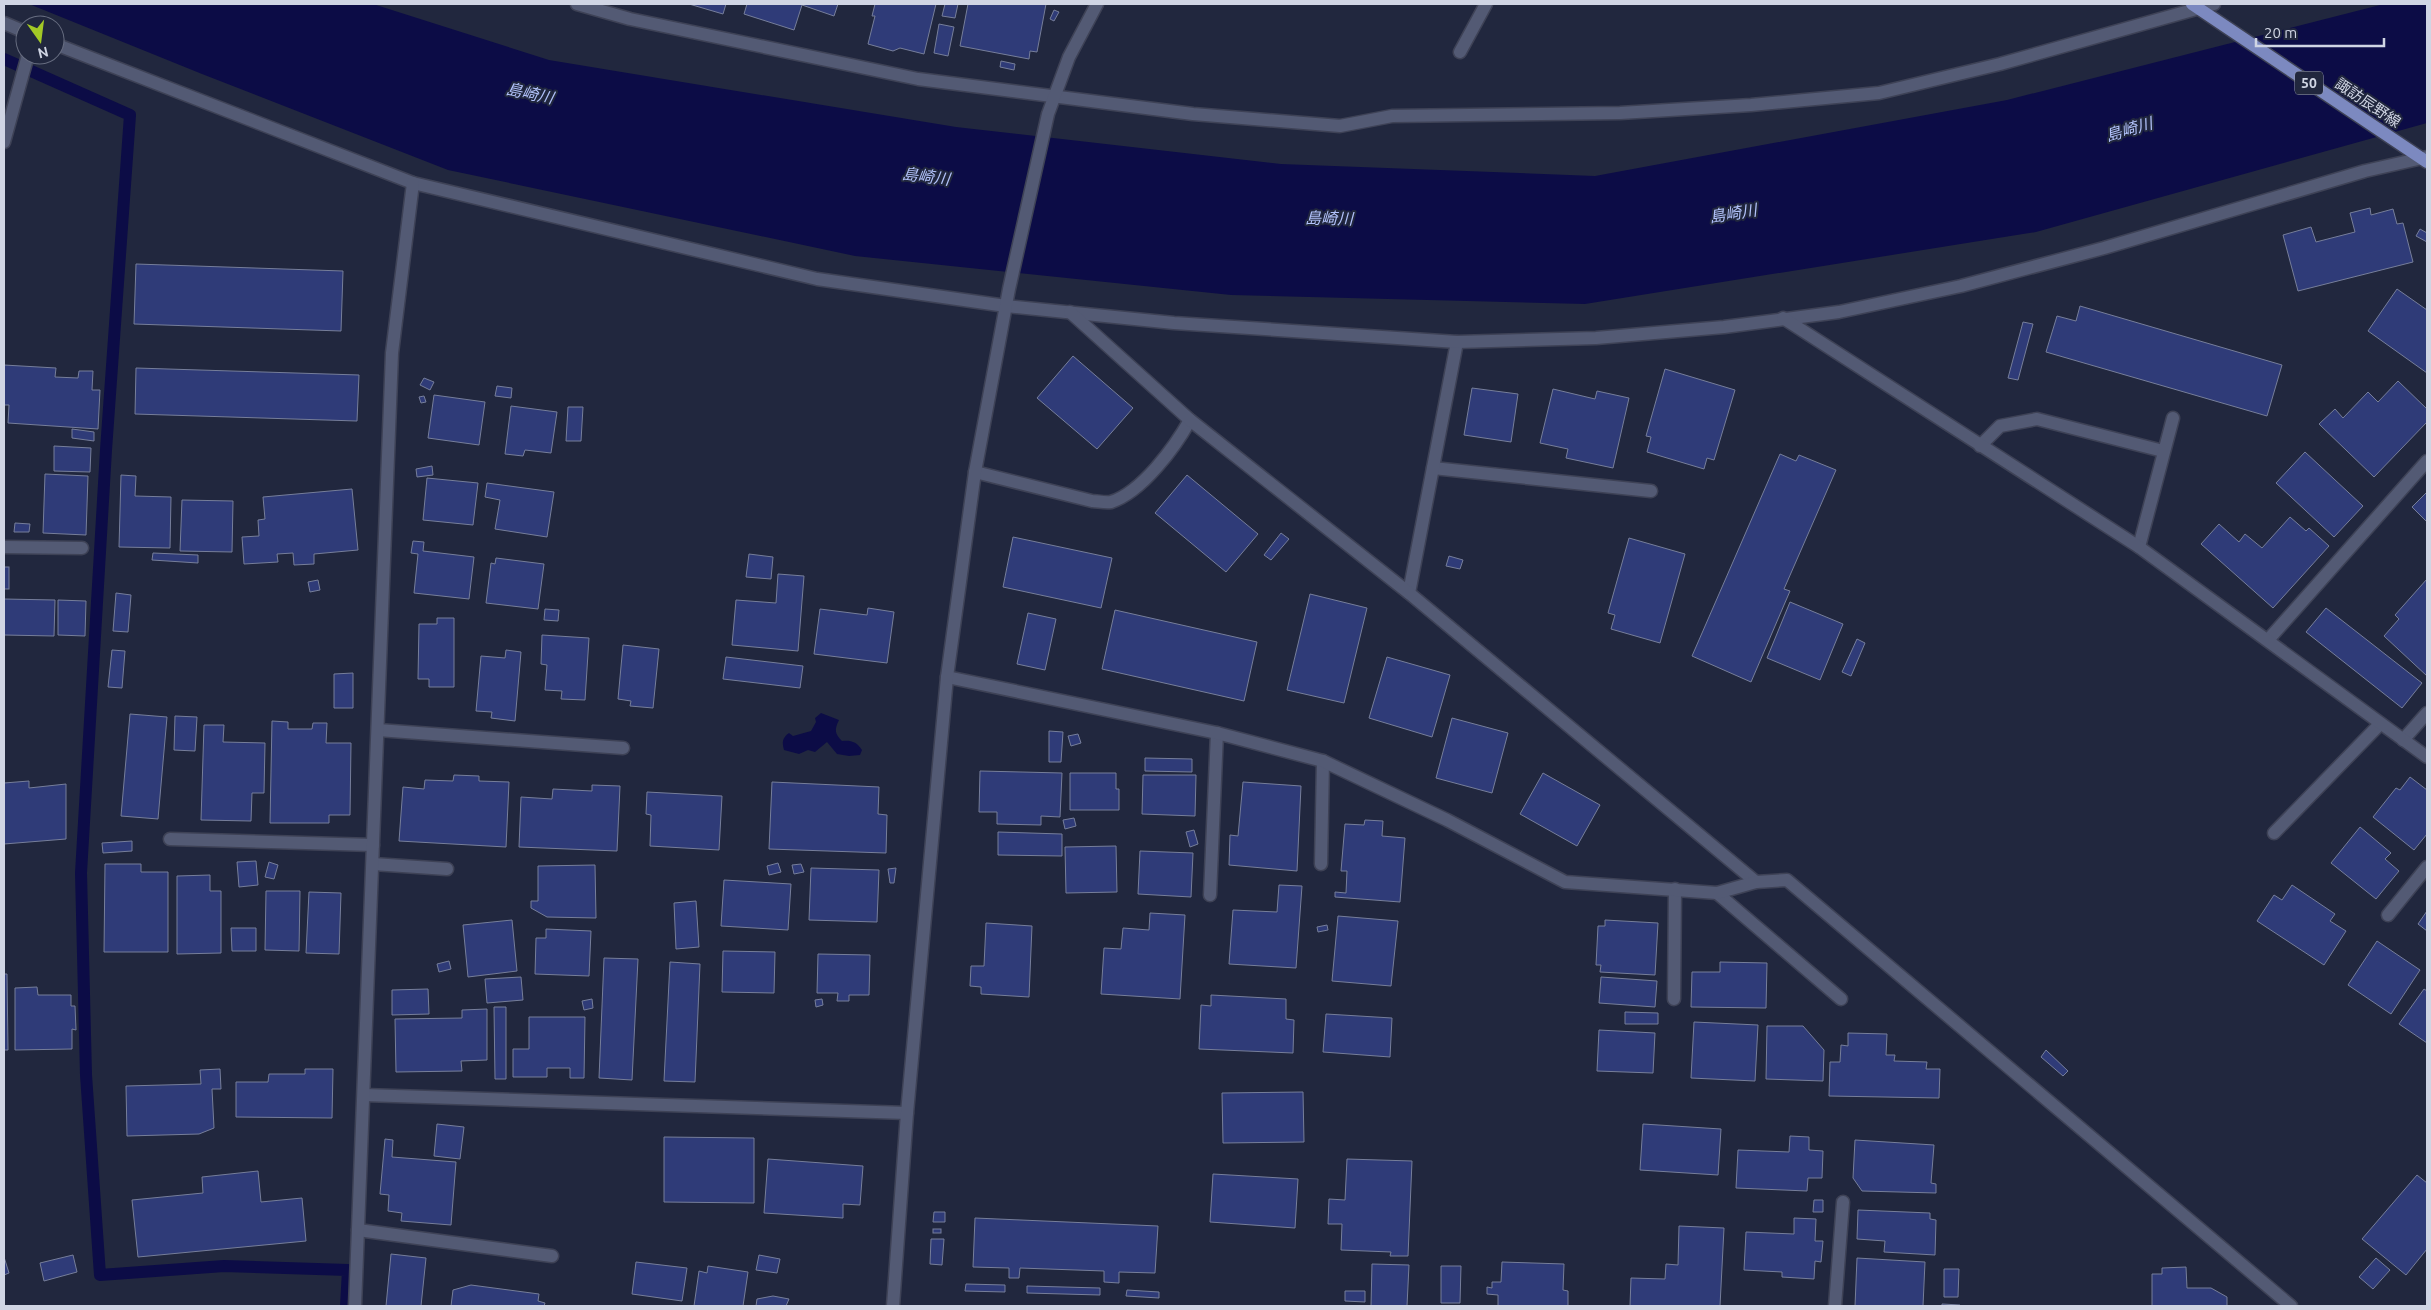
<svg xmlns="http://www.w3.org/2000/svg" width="2431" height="1310" font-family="Ubuntu,'Noto Sans JP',sans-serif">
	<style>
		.water { fill: #0c0c46 }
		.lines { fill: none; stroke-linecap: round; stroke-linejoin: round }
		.stream { stroke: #0c0c46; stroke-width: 12 }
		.building { fill: #2f3b78; stroke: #767e9a }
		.service-casing { stroke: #3e4256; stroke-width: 15 }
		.minor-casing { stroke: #3e4256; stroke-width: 15 }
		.tertiary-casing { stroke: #3e4256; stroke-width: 15 }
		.primary-casing { stroke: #3e4256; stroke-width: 15 }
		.service { stroke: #535a74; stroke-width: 12 }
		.minor { stroke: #535a74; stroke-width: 12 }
		.tertiary { stroke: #535a74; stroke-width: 12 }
		.primary { stroke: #7c89c0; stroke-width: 12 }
		.labels { text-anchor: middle; stroke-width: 4; stroke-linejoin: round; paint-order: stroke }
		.shield { fill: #21273e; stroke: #9ca1b2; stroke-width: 1 }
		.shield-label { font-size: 14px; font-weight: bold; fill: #d0d5e4 }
		.street-label { font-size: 15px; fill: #d0d5e4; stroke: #21273e }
		.water-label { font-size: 16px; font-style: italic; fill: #b2c2fa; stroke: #21273e }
	</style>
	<rect width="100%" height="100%" fill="#21273e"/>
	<!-- water -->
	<g class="water">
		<path d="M29 4H373L549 60 956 127 1281 164 1595 176 2007 100 2384 4H2427V123L2036 232 1585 304 1231 295 855 256 448 170 202 74Z"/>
		<path d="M821 713 839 720C834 730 835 734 842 741 851 740 857 742 862 750L860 755 849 756 837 754 827 742 815 752 808 750 799 754 784 750C782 742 782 738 789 733L793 736 811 731 816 722 815 718Z"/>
	</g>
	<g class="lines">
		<!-- stream -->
		<path class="stream" d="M4 59 130 115 106 450 81 873 86 1075 100 1275 224 1266 348 1270 346 1306"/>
	</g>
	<!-- building -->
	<g class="building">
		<path d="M689 4H726L723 14Z"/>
		<path d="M747 4H838L834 16 802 5 794 30 744 14Z"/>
		<path d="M875 4H936L924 54 900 48 893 51 868 44 875 16H872Z"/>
		<path d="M945 4H958L955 18 942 16Z"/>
		<path d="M968 4H1046L1037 52 1030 51 1029 59 960 46Z"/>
		<path d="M1054 10 1059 12 1054 21 1050 19Z"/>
		<path d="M939 24 954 27 948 56 934 53Z"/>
		<path d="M1001 61 1015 64 1014 70 1000 67Z"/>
		<path d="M2370 208 2371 215 2393 209 2397 224 2403 223 2413 262 2298 291 2283 235 2311 227 2316 242 2355 232 2350 213Z"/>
		<path d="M2420 229 2427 233V242L2416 236Z"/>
		<path d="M136 264 343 271 341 331 134 324Z"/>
		<path d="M2397 289 2427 310V373L2368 331Z"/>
		<path d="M2080 306 2282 365 2267 416 2046 352 2057 316 2076 321Z"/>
		<path d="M2023 322 2033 324 2018 380 2008 378Z"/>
		<path d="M1073 356 1133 408 1097 449 1037 398Z"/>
		<path d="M4 365 56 368 55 377 78 378 79 371H93L92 390H100L98 429 8 423 9 405H4Z"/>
		<path d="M136 368 359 375 357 421 135 414Z"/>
		<path d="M1665 369 1735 390 1714 460 1707 458 1704 469 1647 452 1651 437 1646 436Z"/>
		<path d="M424 378 434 382 430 390 420 385Z"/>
		<path d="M2398 381 2427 409V422L2374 477 2319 424 2335 409 2343 418 2368 392 2378 402Z"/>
		<path d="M497 386 512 388 511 398 495 396Z"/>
		<path d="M1472 388 1518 394 1511 442 1464 435Z"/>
		<path d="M1553 389 1595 399 1597 391 1629 398 1613 468 1566 458 1568 449 1540 443Z"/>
		<path d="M434 395 485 402 479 445 428 438Z"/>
		<path d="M424 396 426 402 421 403 419 397Z"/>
		<path d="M511 406 557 412 551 453 525 450 523 456 505 454Z"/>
		<path d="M568 407H583L581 441H566Z"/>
		<path d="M72 429 94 432V441L72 438Z"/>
		<path d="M54 446 91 448 90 472 54 471Z"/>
		<path d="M2305 452 2363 506 2334 537 2276 483Z"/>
		<path d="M1780 454 1796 461 1799 455 1836 470 1784 589 1790 591 1751 682 1692 656Z"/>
		<path d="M432 466 433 475 417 477 416 469Z"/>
		<path d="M45 474 88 476 86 535 43 533Z"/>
		<path d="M121 475 136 476 135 496 171 497 170 548 119 547Z"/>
		<path d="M1187 475 1258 534 1226 572 1155 513Z"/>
		<path d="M427 478 478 483 473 525 423 520Z"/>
		<path d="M487 483 554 492 547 537 495 529 500 500 485 497Z"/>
		<path d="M352 489 358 550 314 554V564L294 565 293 553 277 554 278 562 244 564 242 537 259 536 258 520 265 519 263 497Z"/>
		<path d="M2427 492V522L2412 507Z"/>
		<path d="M182 500 233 501 232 552 180 551Z"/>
		<path d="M2290 517 2306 531 2309 528 2329 546 2273 608 2201 544 2219 524 2239 542 2245 534 2262 548Z"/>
		<path d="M15 523 30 524 29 532H14Z"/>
		<path d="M1281 533 1289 539 1271 560 1264 555Z"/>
		<path d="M1013 537 1112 558 1101 608 1003 587Z"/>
		<path d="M1629 538 1685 554 1660 643 1611 629 1615 615 1608 613Z"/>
		<path d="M413 541 424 542 423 551 474 557 469 599 414 593 418 554 411 553Z"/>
		<path d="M153 553 198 555V563L152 560Z"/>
		<path d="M749 554 773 557 771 579 746 577Z"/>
		<path d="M1449 556 1463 560 1460 569 1446 566Z"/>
		<path d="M496 558 544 564 538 609 486 603 491 563 495 564Z"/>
		<rect x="4" y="567" width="5" height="22"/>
		<path d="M778 574 804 576 798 651 732 645 736 600 776 603Z"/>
		<path d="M2427 579V676L2384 636 2399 619 2395 615Z"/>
		<path d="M318 580 320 590 310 592 308 582Z"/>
		<path d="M116 593 131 595 128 632 113 631Z"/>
		<path d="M1310 594 1367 608 1344 703 1287 690Z"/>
		<path d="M4 599 55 600 54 636 4 635Z"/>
		<path d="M58 600 86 601 85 636 58 635Z"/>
		<path d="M1790 602 1843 624 1820 680 1767 658Z"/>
		<path d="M868 608 894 612 887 663 814 654 820 609 867 615Z"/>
		<path d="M2326 608 2422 683 2402 708 2306 632Z"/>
		<path d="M545 609 559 610 558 621 544 620Z"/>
		<path d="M1115 610 1257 642 1244 701 1102 669Z"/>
		<path d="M1028 613 1056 619 1045 670 1017 664Z"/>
		<path d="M437 618H454V687H429V679H418L419 624H437Z"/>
		<path d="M542 635 589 638 585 700 561 699 562 691 545 690 547 665 541 664Z"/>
		<path d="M1857 639 1865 643 1851 676 1842 672Z"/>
		<path d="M623 645 659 649 653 708 630 706 631 701 618 699Z"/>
		<path d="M112 650 125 651 122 688 108 687Z"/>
		<path d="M506 650 521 652 515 721 491 718 492 712 476 711 481 656 505 658Z"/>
		<path d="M726 657 803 666 800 688 723 679Z"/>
		<path d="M1387 657 1450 675 1432 737 1369 718Z"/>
		<path d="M353 673V708H334V674Z"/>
		<path d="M130 714 167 717 158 819 121 816Z"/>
		<path d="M175 716 197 717 195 751 174 750Z"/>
		<path d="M1452 718 1508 733 1492 793 1436 778Z"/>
		<path d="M272 721 288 722V729H312L313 723H327L326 743H351L350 815H329V823H270Z"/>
		<path d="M204 725H224L223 742 265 743 264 793H252L251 821 201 820Z"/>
		<path d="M1049 731 1063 732 1061 762H1049Z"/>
		<path d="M1078 734 1081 743 1071 746 1068 736Z"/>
		<path d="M1145 758 1192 759V772L1145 771Z"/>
		<path d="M980 771 1062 773 1060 817 1041 816V825L997 824V812H979Z"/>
		<path d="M1070 773H1116V789H1119V810H1070Z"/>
		<path d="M1543 773 1600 805 1577 846 1520 814Z"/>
		<path d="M454 775 479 776V781L509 782 506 847 399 841 403 787 424 789 425 780 453 781Z"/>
		<path d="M1143 775H1196L1195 816 1142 814Z"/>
		<path d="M2410 777 2427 790V834L2414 850 2373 817 2396 788 2400 790Z"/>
		<path d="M29 781V788L66 784V839L4 844V783Z"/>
		<path d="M772 782 879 787 878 814 887 815 886 853 769 849Z"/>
		<path d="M1243 782 1301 786 1297 871 1229 865 1230 835 1238 836Z"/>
		<path d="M592 785 620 786 617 851 519 847 521 797 552 799 553 789 592 791Z"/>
		<path d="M647 792 722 796 719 850 650 846 651 815 646 814Z"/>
		<path d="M1074 818 1076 826 1065 829 1063 820Z"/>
		<path d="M1365 820 1383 821 1382 836 1405 838 1400 902 1335 897V892L1346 893 1347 871H1341L1345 824 1364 825Z"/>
		<path d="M2360 827 2391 853 2385 859 2399 871 2376 899 2331 863Z"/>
		<path d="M1194 830 1198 844 1190 847 1186 832Z"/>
		<path d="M998 832 1062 834V856L998 855Z"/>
		<path d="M132 841V851L103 853 102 843Z"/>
		<path d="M1116 846 1117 892 1066 893 1065 847Z"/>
		<path d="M1140 851 1193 853 1191 897 1138 894Z"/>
		<path d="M256 861 258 885 239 887 237 862Z"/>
		<path d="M269 862 278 865 274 879 265 877Z"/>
		<path d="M778 863 781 872 769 875 767 866Z"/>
		<path d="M105 864H141V872H168V952H104Z"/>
		<path d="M801 864 804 872 794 874 792 865Z"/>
		<path d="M595 865 596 918 547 917 531 908V901H538V866Z"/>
		<path d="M811 868 879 870 877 922 809 920Z"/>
		<path d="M896 868 894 883H890L888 869Z"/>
		<path d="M210 875V891H221V953L177 954V876Z"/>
		<path d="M724 880 791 884 788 930 721 926Z"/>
		<path d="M1279 885 1302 886 1296 968 1229 964 1233 910 1277 912Z"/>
		<path d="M2292 885 2335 914 2330 921 2346 931 2324 965 2257 921 2274 895 2282 900Z"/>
		<path d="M266 891H300L299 951 265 950Z"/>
		<path d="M309 892 341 893 339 954 306 953Z"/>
		<path d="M696 901 699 947 676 949 674 903Z"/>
		<path d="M2427 911V931L2418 924Z"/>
		<path d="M1150 913 1185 915 1180 999 1101 994 1104 948 1121 949 1123 928 1149 930Z"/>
		<path d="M1338 916 1398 921 1391 986 1332 981Z"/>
		<path d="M512 920 517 971 468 977 463 925Z"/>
		<path d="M1605 920 1658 923 1655 975 1600 972 1601 965H1596L1598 926H1605Z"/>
		<path d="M986 923 1032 926 1029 997 981 994V987L970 986 971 966H984Z"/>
		<path d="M1327 925 1328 930 1318 932 1317 927Z"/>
		<path d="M231 928H256V951H232Z"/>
		<path d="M546 929 591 931 589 976 535 974 536 938H546Z"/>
		<path d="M2377 941 2420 970 2391 1014 2348 985Z"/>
		<path d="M723 951 775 952 774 993 722 992Z"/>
		<path d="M818 954 870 955 869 995H849V1001H837L838 993H817Z"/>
		<path d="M604 958 638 959 632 1080 599 1078Z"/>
		<path d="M449 961 451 969 439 972 437 964Z"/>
		<path d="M670 962 700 964 695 1082 664 1081Z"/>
		<path d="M1720 962 1767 963 1766 1008 1691 1007 1692 972H1720Z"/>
		<path d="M4 974H7L8 1050H4Z"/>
		<path d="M521 977 523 1000 487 1003 485 979Z"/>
		<path d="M1601 977 1657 981 1655 1007 1599 1003Z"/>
		<path d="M37 987 38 995H71V1006H75L76 1030 72 1029V1049L15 1050V988Z"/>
		<path d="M428 989 429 1014 392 1015V990Z"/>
		<path d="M2424 989 2427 991V1043L2399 1024Z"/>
		<path d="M1211 995 1286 999V1019L1294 1020 1293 1053 1199 1049 1201 1005 1211 1006Z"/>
		<path d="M592 999 593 1008 584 1010 582 1001Z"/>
		<path d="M822 999 823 1005 816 1007 815 1000Z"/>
		<path d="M494 1007H506V1079H495Z"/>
		<path d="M487 1009V1060L461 1061 462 1071 396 1072 395 1019 462 1018V1010Z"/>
		<path d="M1625 1012 1658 1013V1024H1625Z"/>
		<path d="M1326 1014 1392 1018 1390 1057 1323 1052Z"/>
		<path d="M529 1017H585L584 1078H570V1068H547V1077H513V1049H529Z"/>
		<path d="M1694 1022 1758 1025 1755 1081 1691 1078Z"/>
		<path d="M1767 1026H1803L1824 1050 1823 1081 1766 1079Z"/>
		<path d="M1599 1030 1655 1033 1653 1073 1597 1071Z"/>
		<path d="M1848 1033 1887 1034 1886 1055H1895L1894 1061 1927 1062 1926 1069H1940L1939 1098 1829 1096 1830 1062H1840L1841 1045 1848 1046Z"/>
		<path d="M2046 1050 2068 1071 2063 1076 2041 1057Z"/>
		<path d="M220 1069 221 1089H212L214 1128 199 1134 127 1136 126 1086 201 1084 200 1070Z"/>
		<path d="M305 1069H333L332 1118 236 1117V1082H268L269 1074H305Z"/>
		<path d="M1303 1092 1304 1142 1223 1143 1222 1093Z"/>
		<path d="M437 1124 464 1127 460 1159 434 1156Z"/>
		<path d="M1643 1124 1721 1129 1718 1175 1640 1170Z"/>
		<path d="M1790 1136 1809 1137V1150L1823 1151 1822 1178H1808L1807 1191 1736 1188 1738 1150 1789 1152Z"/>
		<path d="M664 1137 754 1138V1203L664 1202Z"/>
		<path d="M385 1139 393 1140 392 1157 456 1162 451 1225 401 1221 402 1213 388 1211 389 1195 380 1194Z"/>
		<path d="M1855 1140 1934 1145 1931 1183 1936 1184V1193L1862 1191 1853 1178Z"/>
		<path d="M768 1159 863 1166 860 1205 843 1204V1218L764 1213Z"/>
		<path d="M1347 1159 1412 1161 1408 1256H1390L1391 1252 1341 1250 1342 1224H1328L1329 1199 1345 1200Z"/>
		<path d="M258 1171 261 1202 302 1198 306 1241 138 1257 132 1200 203 1193 202 1177Z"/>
		<path d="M1213 1174 1298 1179 1295 1228 1210 1222Z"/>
		<path d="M2417 1175 2427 1183V1249L2406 1275 2362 1239Z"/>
		<path d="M1814 1200H1823V1212H1813Z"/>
		<path d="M1858 1210 1930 1213V1219L1936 1220 1935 1255 1884 1252 1885 1241 1857 1239Z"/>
		<path d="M934 1212H945V1222H933Z"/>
		<path d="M975 1218 1158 1226 1155 1273 1119 1272V1283L1104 1282V1271L1020 1268 1019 1278H1009V1268L973 1267Z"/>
		<path d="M1794 1218 1816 1219 1815 1241H1823L1821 1262 1815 1261 1814 1279 1782 1277V1272L1744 1270 1746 1232 1794 1234Z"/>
		<path d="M1679 1226 1724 1228 1720 1306H1630L1631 1278 1665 1279 1666 1264 1678 1265Z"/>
		<rect x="933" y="1229" width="8" height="4"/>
		<path d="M931 1239H944L942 1265 930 1264Z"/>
		<path d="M391 1254 426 1258 421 1306H386Z"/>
		<path d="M73 1255 77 1272 44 1281 40 1263Z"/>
		<path d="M759 1255 780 1259 777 1273 756 1270Z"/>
		<path d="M4 1257 9 1273 4 1275Z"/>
		<path d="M1857 1258 1925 1262 1923 1306H1855Z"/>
		<path d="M2376 1258 2390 1270 2373 1289 2359 1277Z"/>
		<path d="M636 1262 687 1268 682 1301 632 1294Z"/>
		<path d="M1502 1262 1564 1264 1563 1290 1568 1291V1306H1498V1295L1487 1294V1287L1492 1288V1282H1501Z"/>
		<path d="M1372 1264 1409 1265 1407 1306H1371Z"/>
		<path d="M708 1266 748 1272 743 1306H694L699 1271 707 1273Z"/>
		<path d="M1441 1266H1461L1460 1303H1441Z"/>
		<path d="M2186 1267 2187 1288H2211L2227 1297V1306H2152V1274H2162V1268Z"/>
		<path d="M1944 1269H1959L1958 1297H1944Z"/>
		<path d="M966 1284 1005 1285V1292L965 1291Z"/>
		<path d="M471 1285 539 1294 538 1301 545 1303 544 1306H451L453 1290Z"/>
		<path d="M1027 1286 1100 1288V1295L1027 1293Z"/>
		<path d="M1127 1290 1159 1292V1298L1126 1296Z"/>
		<path d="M1345 1291H1365V1302L1345 1301Z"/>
		<path d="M773 1296 789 1299 786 1306H756L757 1299Z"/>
		<path d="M1942 1304 1960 1305V1306H1942Z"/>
	</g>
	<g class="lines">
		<!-- service casing -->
		<g class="service-casing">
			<g id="service">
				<path d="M1980 446 2000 426 2037 419 2163 451"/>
				<path d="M1433 468 1651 491"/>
				<path d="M975 472 1092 501C1097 501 1105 503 1111 502 1142 492 1175 447 1190 420"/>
				<path d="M2139 547 2173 418"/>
				<path d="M1409 593 1457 342"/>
				<path d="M2268 640 2427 461"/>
				<path d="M378 730 623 748"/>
				<path d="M2403 740 2427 713"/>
				<path d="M2274 833 2380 724"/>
				<path d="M170 839 373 845"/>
				<path d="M373 864 447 869"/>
				<path d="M1321 864 1323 761"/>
				<path d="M1717 893 1841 999"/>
				<path d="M1210 895 1217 733"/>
				<path d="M2388 915 2427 867"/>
				<path d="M1674 999 1675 889"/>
				<path d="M358 1230 552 1256"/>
				<path d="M1835 1306 1843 1202"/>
			</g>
		</g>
		<!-- minor casing -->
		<g class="minor-casing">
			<g id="minor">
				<path d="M577 4 630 19 918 79 1193 114 1340 126 1392 116 1620 113 1751 105 1879 93 2000 64 2214 4"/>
				<path d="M4 23 25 32"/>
				<path d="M55 44 413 183 817 279 1006 306 1174 323 1457 342 1596 338 1724 327 1839 312 1961 286 2104 248 2365 171 2427 157"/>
				<path d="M1460 52 1486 4"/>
				<path d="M4 142 28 55"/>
				<path d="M1070 312 1190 420 1409 593 1756 882"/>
				<path d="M1783 318 2139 547 2427 757"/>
				<path d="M4 547 82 548"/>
				<path d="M947 677 1217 733 1323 761 1447 820 1565 882 1717 893 1756 882 1787 880 2291 1306"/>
				<path d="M364 1095 907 1113"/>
				<path d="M355 1306 392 353 413 183"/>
			</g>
		</g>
		<!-- tertiary casing -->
		<g class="tertiary-casing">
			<path id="tertiary" d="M893 1306 907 1113 947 677 975 472 1009 289 1048 114 1069 57 1097 4"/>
		</g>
		<!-- primary casing -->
		<g class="primary-casing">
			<path id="primary" d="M2192 4 2427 162"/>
		</g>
		<!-- service -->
		<use href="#service" class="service"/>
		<!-- minor -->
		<use href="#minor" class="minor"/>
		<!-- tertiary -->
		<use href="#tertiary" class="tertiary"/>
		<!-- primary -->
		<use href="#primary" class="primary"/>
	</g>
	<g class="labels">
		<!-- shield labels -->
		<rect class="shield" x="2295" y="71.5" width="28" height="23" rx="4"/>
		<g class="shield-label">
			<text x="2309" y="88">50</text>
		</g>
		<!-- street labels -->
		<g class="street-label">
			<text transform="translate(2368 103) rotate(34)" y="5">諏訪辰野線</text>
		</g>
		<!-- water labels -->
		<g class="water-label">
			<text transform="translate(530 93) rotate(12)" y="6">島崎川</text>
			<text transform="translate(2129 129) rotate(-16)" y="6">島崎川</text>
			<text transform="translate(926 176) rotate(7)" y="6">島崎川</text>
			<text transform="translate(1733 213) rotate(-9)" y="6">島崎川</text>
			<text transform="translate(1329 218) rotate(1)" y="6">島崎川</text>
		</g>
	</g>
	<!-- border -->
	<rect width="2431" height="1310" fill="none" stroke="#d0d5e4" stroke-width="10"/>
	<!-- north arrow -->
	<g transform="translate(40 40) rotate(166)"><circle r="24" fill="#21273e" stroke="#676d80"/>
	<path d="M0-4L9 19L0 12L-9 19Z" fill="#a3c926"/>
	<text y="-8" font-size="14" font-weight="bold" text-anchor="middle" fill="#d0d5e4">N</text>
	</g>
	<!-- scale -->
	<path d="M2256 38v8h128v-8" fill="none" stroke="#d0d5e4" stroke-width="2.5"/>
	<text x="2264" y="38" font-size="15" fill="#d0d5e4" stroke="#21273e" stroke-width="4" paint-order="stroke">20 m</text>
</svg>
